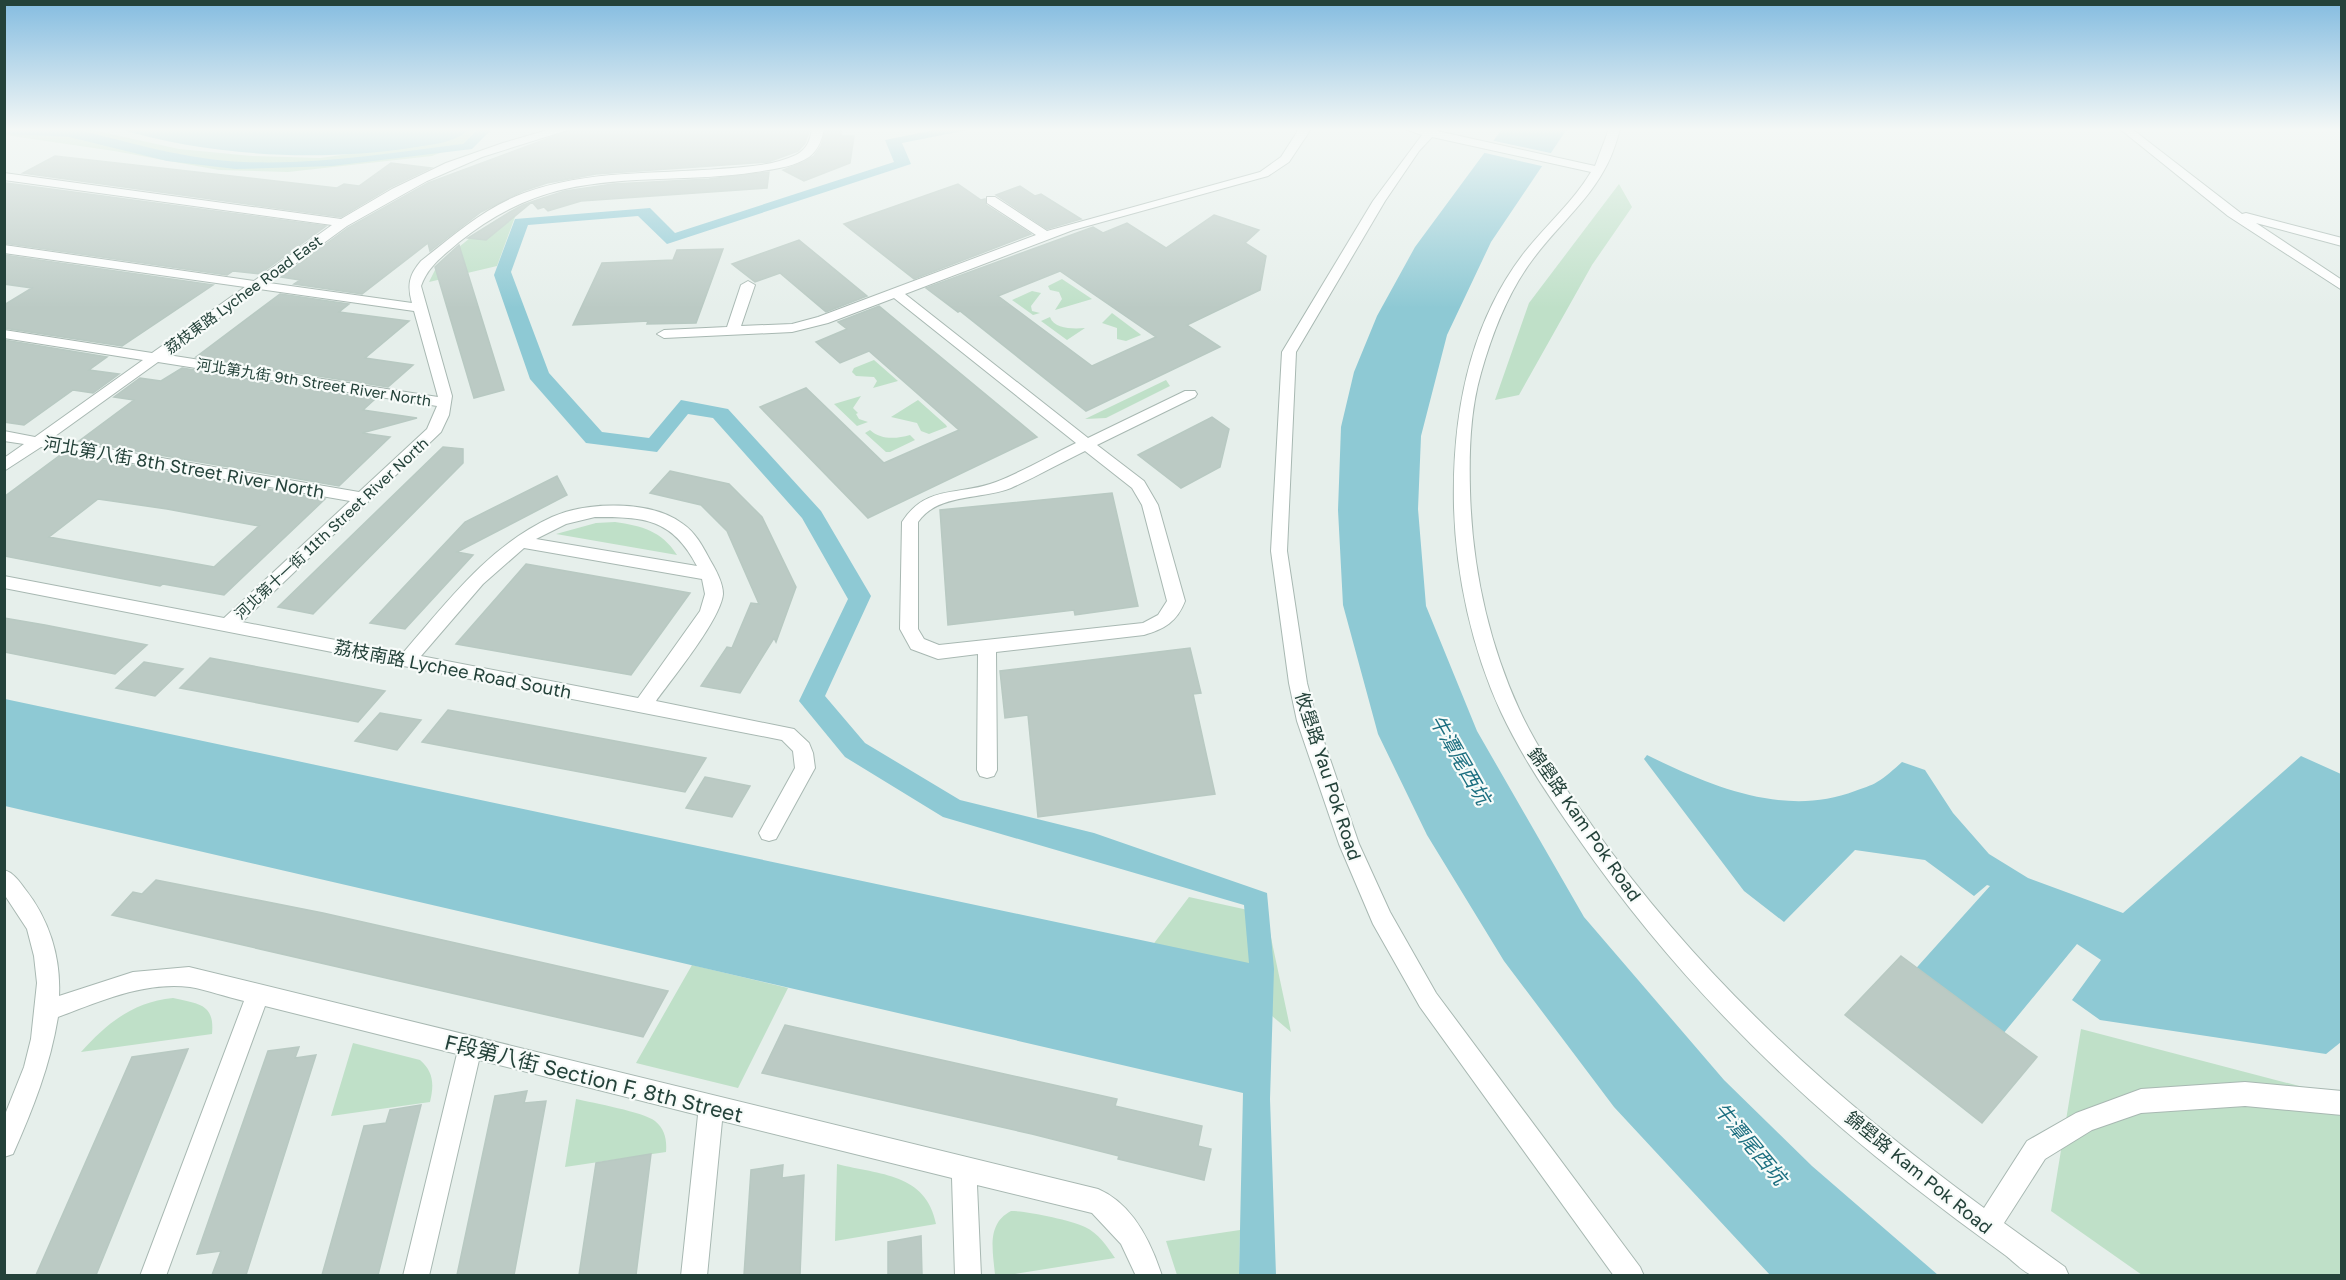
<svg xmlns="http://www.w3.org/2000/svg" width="2346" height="1280" viewBox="0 0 2346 1280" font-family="'Golos Text','Noto Sans TC',sans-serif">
<rect width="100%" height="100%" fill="#e6efeb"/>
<!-- green -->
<path fill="#bfe0c8" d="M5,129H88L179,149L252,156L320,158L414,145L466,129H478L463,144L432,156L288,172L219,170L114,151L5,135Z
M1619,184L1632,207L1592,265L1519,395L1495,400L1529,303Z
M519,206L497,266L429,282L438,264L470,238L496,231L482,229Z
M1062,279L1092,299L1055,310L1062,299L1059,292L1050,290L1048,286Z
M1032,291L1041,293L1031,306L1032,311L1040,313L1033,315L1012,300Z
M1112,313L1140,334L1141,335L1126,341L1117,339V328L1102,323Z
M1050,317C1054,329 1073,329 1085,328L1067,340L1041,321Z
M874,360L898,381L873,388L877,381L874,377L856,376L852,372L854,368Z
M1166,380L1170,386L1106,418L1085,419Z
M861,396L853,408L858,413L856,414L859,419L868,422L857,426L834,404Z
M918,400L946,425L947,427L929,434L921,431L917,423L891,417Z
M870,430C881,440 896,439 910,435L915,440L890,452H886L865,433Z
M615,522C642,526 662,531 677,555L556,534L596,523Z
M1189,897L1266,914L1291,1032L1234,984L1133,971Z
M692,965L788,988L738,1088L636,1063Z
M173,998C198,1004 215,1003 212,1034L81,1052C107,1023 133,1002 173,998Z
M2081,1029L2341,1097V1275H2142L2051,1211Z
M353,1043L420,1060C434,1072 434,1085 430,1102L331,1116Z
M576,1099C593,1103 644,1112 655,1121C665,1129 667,1140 666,1152L565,1167Z
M837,1164C880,1175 926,1173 936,1224L835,1241Z
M1011,1211C1028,1211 1070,1220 1085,1227C1098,1233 1107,1246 1115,1258L1008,1275H995C993,1251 986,1224 1011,1211Z
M1240,1230L1239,1275H1177L1166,1241Z"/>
<!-- water -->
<path fill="#8ec9d4" d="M74,129C130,142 186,160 244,162C317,165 391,153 463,144L478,129H492L472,149L332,166L236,169L167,161L61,135Z
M119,129H470C453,144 432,144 410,148C316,162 211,156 119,129Z
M939,129H973L902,143L911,164L667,244L638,216L528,225L511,272L549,373L602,432L649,438L681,400L728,409L821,511L871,596L825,696L865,743L960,800L1094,833L1267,893L1274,969L1270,1099L1276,1275H1239L1243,1093L5,806V699L1249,963L1244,905L943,817L845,757L799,701L848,599L802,518L713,418L688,414L657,452L586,443L530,379L494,275L515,219L650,208L675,233L894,162L885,140Z
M1502,129H1567L1491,242L1447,335L1421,436L1418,509L1426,606L1477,731L1584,917L1724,1080L1812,1166L1938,1275H1770L1614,1107L1504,961L1427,835L1378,734L1343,605L1338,510L1341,427L1354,372L1377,316L1415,247Z
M1647,755C1710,786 1785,818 1855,791C1862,788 1871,786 1877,782C1886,777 1894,769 1902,762L1925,770L1953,813L1989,854L2028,878L2123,913L2301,756L2341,774V1042L2326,1054L2100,1020L2072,1000L2101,960L2077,944L1998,1040L1910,975L1990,886L1987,885L1974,896L1925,860L1855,850L1784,922L1744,891L1644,759Z"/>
<!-- pier -->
<path fill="#e6efeb" d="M1490,140L1555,154L1546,167L1481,152Z"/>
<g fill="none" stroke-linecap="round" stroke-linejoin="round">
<!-- stream -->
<path stroke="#8ec9d4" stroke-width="6" d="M4,131L77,134"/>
</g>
<!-- building -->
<path fill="#bbcac4" stroke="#b8c9c2" stroke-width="1.5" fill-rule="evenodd" d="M573,129H810L805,143L798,151L768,162L596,174L547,183L523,191L481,212L430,251L428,243L362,294L294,284L300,280L281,277L348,228L428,183Z
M826,129H841V136H854L850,163L804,181L783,170L804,162L814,156L821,146Z
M55,156L337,188L344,184L359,186L391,163L431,168L391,187L341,217L23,173Z
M769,172L767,188L581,201L548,211L544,207L538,209L532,202L486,240L468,238L510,212L523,205L537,200L565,191L613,184L709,179Z
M6,183L326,226L260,274L233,271L227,275L4,243Z
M958,184L981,200L985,199L986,205L1031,234L914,279L844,224Z
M1020,186L1035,196L1041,194L1081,219L1047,229L996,195Z
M1214,215L1259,230L1245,243L1266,256L1260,290L1187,325L1220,347L1086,411L960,311L958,312L926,288L1093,227L1103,233L1127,223L1166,248ZM1060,271L1156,337L1092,366L998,296Z
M799,240L867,296L826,312L780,273L755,282L732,264Z
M459,245L504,390L474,398L435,267Z
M723,249L696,323L647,324L648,321L573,325L602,263L673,260L677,250Z
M4,255L213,285L122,346L4,328V305L32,288L4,284Z
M280,294L349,304L339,312L409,321L365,358L413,365L388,387L196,357Z
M879,306L1037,437L868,518L760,407L806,388L884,463L959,430L869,351L840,363L816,342L847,329L838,322Z
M4,340L107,357L89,370L119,374L93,393L73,390L24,425L4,422Z
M182,368L375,399L363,410L417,418L362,433L390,437L339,486L79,441L134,400L114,397L140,378L161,381Z
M1212,417L1229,429L1220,467L1181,488L1138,455Z
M443,447L463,449V463L313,614L278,607Z
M63,453L325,499L224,595L163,584L160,586L4,556V497ZM98,499L167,509L259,526L214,567L49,537Z
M670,471L729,484L762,517L796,587L776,642L774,638L740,693L701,686L727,647L732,648L751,603L759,604L727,531L701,505L650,493Z
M557,476L567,495L457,552L473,555L405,629L370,623L465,522Z
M1112,493L1138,606L1075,615L1074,610L948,625L940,510Z
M526,564L635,583L690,593L631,675L456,644Z
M4,618L45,625L147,645L115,674L4,652Z
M1190,648L1201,693L1193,694L1215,794L1038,817L1028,715L1005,718L1000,671Z
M210,658L296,674L385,691L358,722L180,688Z
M144,662L183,669L155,696L116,688Z
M448,710L514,722L706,758L685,792L422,742Z
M380,713L421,720L397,750L355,741Z
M705,777L750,786L732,817L686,808Z
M156,880L323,913L668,991L643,1037L112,915L133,892L142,894Z
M1901,956L2037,1057L1982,1123L1845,1015Z
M785,1025L1117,1099L1115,1106L1202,1126L1198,1146L1211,1149L1204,1180L1118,1159L1119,1156L1032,1134L762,1073Z
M299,1047L295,1058L316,1055L246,1275H212L221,1251L197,1254L268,1051Z
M188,1049L96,1275H36L132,1057Z
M527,1091L524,1103L546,1101L514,1275H457L495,1096Z
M421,1105L378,1275H322L364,1126L386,1123L390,1110Z
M651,1154L636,1275H579L596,1163Z
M783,1165L782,1178L804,1175L800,1275H744L751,1170Z
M921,1236L922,1275H888V1242Z"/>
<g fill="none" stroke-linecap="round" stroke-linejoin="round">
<defs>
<path id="minor" d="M551,129H571L482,157L427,181L347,226L269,283L412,303C407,285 409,275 421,261C454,235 484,208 524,193C587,170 654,174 719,169C744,167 773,166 796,155C807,149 810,141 812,129H824C822,140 818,150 809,157C794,167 774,169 756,172C693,182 628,175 565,189C525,198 490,217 459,242C443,256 428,266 421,286L452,396L449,415L441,432L242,622L403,653C448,601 489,546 552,517C587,501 652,500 683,524C696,533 703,547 710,560C716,570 723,583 723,594C721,619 672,679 656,701L794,729L809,743L813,753L815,768L776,839L769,841L762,839L759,833L795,768L793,751L782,740L4,588V576L224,618L350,501L41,447L4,471V458L24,444L4,441V431L35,437L143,360L4,338V330L152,353L245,287L4,253V245L254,281L332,225L4,180V173L341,219L392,189L446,163L503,143ZM259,289L414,311L438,397L168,355ZM158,362L437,406L427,429L359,492L51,439ZM595,517C644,517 672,518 697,566L536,539L566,524ZM524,548L702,579L705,594L700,611L638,698L421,656L483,584Z
M1299,129H1311L1289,162L1268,176L1073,230L905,294L1088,438L1185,391H1195L1197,394L1195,397L1097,445L1144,481L1158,505L1185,601C1177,622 1164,629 1144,635L996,652L997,770L994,776L987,778L980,776L977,770L978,654L938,659L911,649L900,629L902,522C926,484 960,496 996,482C1024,471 1049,456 1076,443L894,298L828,323L792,332L664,338L657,334L664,330L727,327L741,285L748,281L755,285L741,326L792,324L818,317L1036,235L987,203V197H995L1047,231L1260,172L1281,157ZM1085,451L1132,488L1142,505L1167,601L1158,615L1143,623L939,645L924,639L918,629V522C938,493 981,500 1011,488C1036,477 1060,463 1085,451Z
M1405,129H1438L1437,131L1595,166L1609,129H1620C1616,144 1611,159 1603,172C1585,204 1555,229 1533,259C1508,292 1492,334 1481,373C1470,411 1469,452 1470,491C1472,566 1488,641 1519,709C1538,751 1566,789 1593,827C1702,980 1833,1098 1984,1208L2027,1141L2076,1113L2141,1089L2245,1082L2342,1091V1115L2245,1106L2141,1113L2092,1130L2045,1159L2004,1223L2065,1267L2069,1276C2059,1276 2044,1278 2034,1276C2024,1273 2013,1261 2005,1255C1973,1232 1941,1208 1909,1183C1782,1084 1670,971 1578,838C1550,798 1522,757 1501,712C1472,649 1456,576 1454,507C1452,417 1468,326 1524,253C1546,225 1573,202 1591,172L1432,137L1419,151L1385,201L1296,352L1287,551L1307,683L1317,721L1359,844L1390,912L1436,993L1640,1267L1644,1276H1614L1420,1007L1373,924L1339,844L1297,721L1289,683L1271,551L1282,352L1373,201L1422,135Z
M2120,129H2132L2242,214L2246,213L2342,238V246L2256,223L2342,280V290L2228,216Z
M4,870C14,873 19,881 25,889C49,919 61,957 59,996L133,972L189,967L1098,1189C1133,1204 1151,1242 1162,1276H1136L1121,1244L1092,1213L977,1185L981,1276H955L952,1178L722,1121L707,1276H681L698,1115L479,1060L429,1276H403L457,1054L265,1006L166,1276H140L244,1001C226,997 208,990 190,987C145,981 98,1002 58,1017C50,1066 33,1109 13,1154L4,1157V1117L24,1067L31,1039L37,983L34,956L27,929L4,894Z"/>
</defs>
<!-- minor casing -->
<use href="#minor" stroke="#a8b8b2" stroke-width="2"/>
<!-- minor -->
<use href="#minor" fill="#fff" fill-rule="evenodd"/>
</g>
<!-- sky -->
<linearGradient id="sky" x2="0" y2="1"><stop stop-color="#84bce0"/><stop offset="0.42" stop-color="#f4f8f6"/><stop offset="1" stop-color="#f4f8f6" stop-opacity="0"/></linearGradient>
<rect width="2346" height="308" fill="url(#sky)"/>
<g text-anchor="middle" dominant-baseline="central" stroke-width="4.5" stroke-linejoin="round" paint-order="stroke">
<!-- far-street labels -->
<g font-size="15" fill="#24423a" stroke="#f7fbf9">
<text transform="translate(243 294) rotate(-36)">荔枝東路 Lychee Road East</text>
<text transform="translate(314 382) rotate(9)">河北第九街 9th Street River North</text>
<text transform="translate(331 528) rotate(-43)">河北第十一街 11th Street River North</text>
</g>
<!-- street labels -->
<g font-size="18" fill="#24423a" stroke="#f7fbf9">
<text transform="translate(184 467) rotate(10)">河北第八街 8th Street River North</text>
<text transform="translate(453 669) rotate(11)">荔枝南路 Lychee Road South</text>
<text transform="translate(1329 776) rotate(72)">攸壆路 Yau Pok Road</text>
<text transform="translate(1585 824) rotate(55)">錦壆路 Kam Pok Road</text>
<text transform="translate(1919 1172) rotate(39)">錦壆路 Kam Pok Road</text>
</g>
<!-- water labels -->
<g font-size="20" font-style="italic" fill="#1c6f80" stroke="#f7fbf9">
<text transform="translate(1461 759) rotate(60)">牛潭尾西坑</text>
<text transform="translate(1751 1143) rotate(50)">牛潭尾西坑</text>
</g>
<!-- near-street labels -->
<g font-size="21" fill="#24423a" stroke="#f7fbf9">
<text transform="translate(594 1078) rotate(14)">F段第八街 Section F, 8th Street</text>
</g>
</g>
<!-- border -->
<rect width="2346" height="1280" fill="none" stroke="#24423a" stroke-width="12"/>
</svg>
